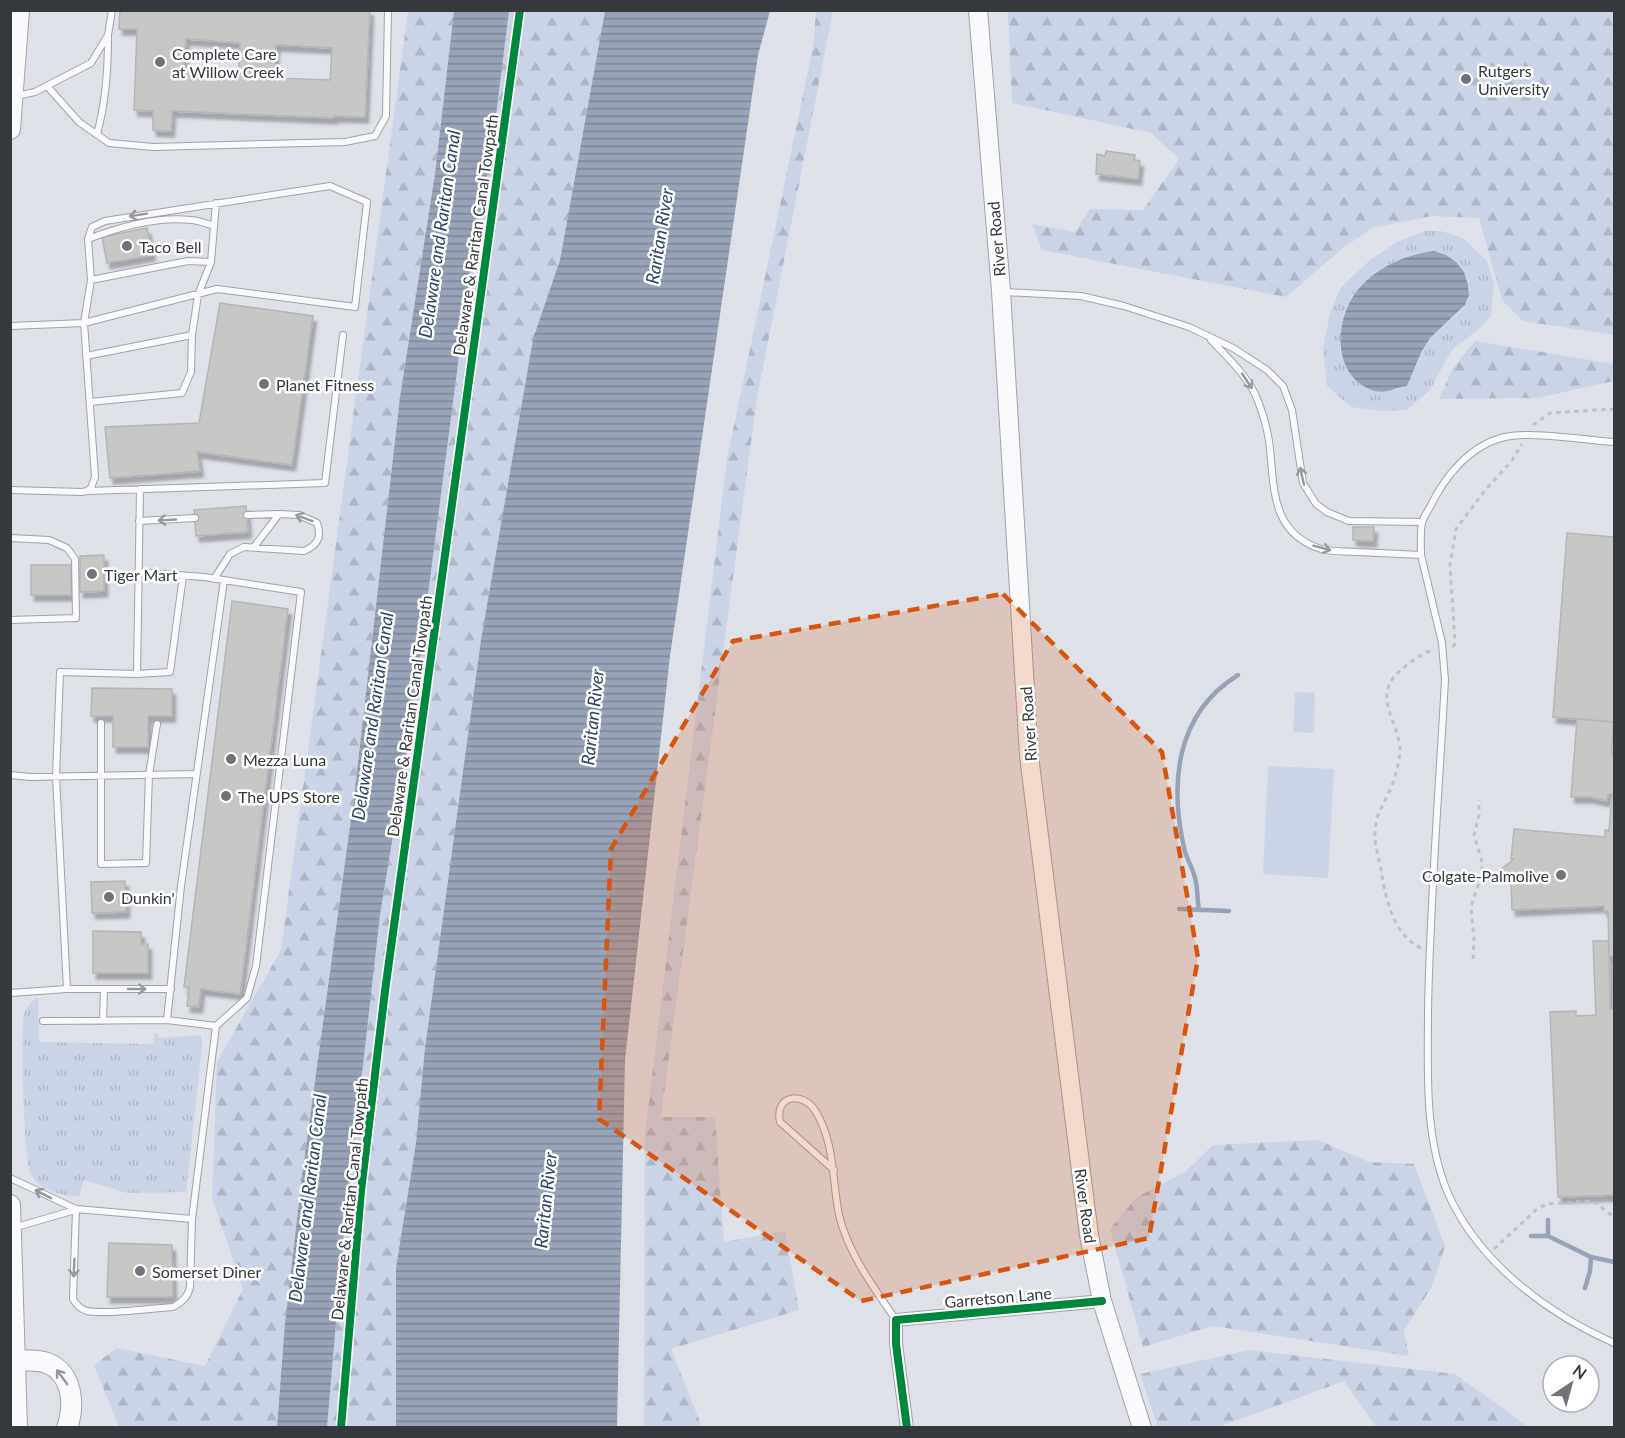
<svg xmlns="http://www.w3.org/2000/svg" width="1625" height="1438" viewBox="0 0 1625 1438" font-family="Lato,sans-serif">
<defs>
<pattern id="grass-tufts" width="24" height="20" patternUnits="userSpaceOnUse" patternTransform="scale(1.5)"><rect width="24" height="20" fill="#cbd4e6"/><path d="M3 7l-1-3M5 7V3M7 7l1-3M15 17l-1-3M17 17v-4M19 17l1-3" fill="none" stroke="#afb7c6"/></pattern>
<pattern id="forest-firs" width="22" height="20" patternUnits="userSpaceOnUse" patternTransform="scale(1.5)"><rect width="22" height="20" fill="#cbd4e6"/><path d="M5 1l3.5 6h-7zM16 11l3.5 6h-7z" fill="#afb7c6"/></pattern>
<pattern id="water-rules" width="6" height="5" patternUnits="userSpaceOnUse" patternTransform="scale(1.5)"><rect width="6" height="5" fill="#99a3b8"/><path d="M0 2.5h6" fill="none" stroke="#7e8697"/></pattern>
<filter id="shadow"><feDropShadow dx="3.5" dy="6" stdDeviation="1.5" flood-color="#0004"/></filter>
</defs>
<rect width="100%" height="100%" fill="#dee1e8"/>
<!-- grass -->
<path fill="url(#grass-tufts)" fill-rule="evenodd" d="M1425,231H1441L1463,238L1487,261L1494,283L1491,316L1479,329L1455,347L1446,360L1430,390L1407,410L1382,411L1351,407L1327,386L1323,348L1330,313L1341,287L1370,260L1397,242ZM1434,251C1455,257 1479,280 1466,304C1458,317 1442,325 1432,336C1423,346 1421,358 1415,370C1412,376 1409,380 1407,386L1395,390L1349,372L1343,361L1340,350L1342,323L1377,272L1394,262L1417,253Z
M38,998L39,1042L153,1044L154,1033H158L159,1038L201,1035L202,1047L186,1192L127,1193L84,1180L79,1197C62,1195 41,1191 31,1175C24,1163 20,1032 24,1015C26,1007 31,1001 38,998Z"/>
<!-- forest -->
<path fill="url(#forest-firs)" d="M408,11H454L435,174L400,397L354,797L302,1176L285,1323L277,1427H118V1424L94,1365L117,1348L205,1366L243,1289L212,1198L217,1062L281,950Z
M509,11H605L560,260L533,340L481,640L425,1048L416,1143L396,1268V1427L327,1428L343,1242L380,915L411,725L468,287L493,140Z
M816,11H833L757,398L661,1117H715L724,1242L785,1231L799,1310L671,1349L702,1427H644L645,1134L727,459L813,47Z
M1008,11H1614V335L1523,321L1502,300L1479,218L1432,216L1372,228L1343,248L1286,297L1042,250L1032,224L1075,232L1090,209L1143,210L1179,159L1151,133L1012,103Z
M1475,341L1614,364V381L1537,398L1439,399L1453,368Z
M1318,1140L1369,1162L1414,1164L1445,1246L1432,1286L1404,1331L1409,1356L1213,1326L1143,1347L1110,1229L1137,1197L1185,1172L1213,1145Z
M1249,1350L1455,1374L1529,1427H1376L1344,1381L1219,1427H1158L1140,1374Z"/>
<!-- pitch -->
<path fill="#cbd4e6" d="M1295,692L1315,693L1314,733L1293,732Z
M1268,766L1334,769L1328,878L1263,874Z"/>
<!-- water -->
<path fill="url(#water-rules)" d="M454,11H509L493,140L468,287L411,725L380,915L343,1242L327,1427H277L285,1323L302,1176L354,797L400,397L435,174Z
M605,11H770L758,55L670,656L625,1060L617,1427H396V1268L416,1143L425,1048L481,640L533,339L560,260Z
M1434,251L1446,255L1456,262L1464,272L1468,284L1469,295L1465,305L1430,338L1422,351L1407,386C1396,387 1387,394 1375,391C1329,377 1334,315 1361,286C1380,266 1407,254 1434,251Z"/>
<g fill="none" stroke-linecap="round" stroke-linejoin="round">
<!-- stream -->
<path stroke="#99a3b8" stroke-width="4.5" d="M1179,909L1229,911
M1199,910C1197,900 1198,888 1195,878C1193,869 1188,861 1185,852C1169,785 1175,714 1238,675
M1548,1220V1236
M1531,1236H1548L1591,1257L1614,1262
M1585,1288L1590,1271L1591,1257"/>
</g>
<!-- building -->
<path fill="#c7c8c5" stroke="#b4b6b6" stroke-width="1.5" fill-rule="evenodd" filter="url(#shadow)" d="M120,10H370L365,117L334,116V118L172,111L171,131L153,130V111L134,110L137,29H119ZM186,39L240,43L238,79L183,75ZM276,45L332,48L330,80L274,78Z
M1106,151L1135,155L1134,160L1140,161L1138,179L1096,174L1097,154L1105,156Z
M147,228L152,255L107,263L102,237Z
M220,303L313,316L292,465L197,452L200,471L110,478L105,427L199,423Z
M246,506L248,532L196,536L194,510Z
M1353,527H1374L1373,541L1353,540Z
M1567,533L1614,537V754H1611L1614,722L1553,717Z
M104,555V591L80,592V556Z
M31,565H71V595H31Z
M232,601L288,609L240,994L201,989L199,1007L187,1006L189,987H184Z
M92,688L172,689V716H148V747H113V716H91Z
M1577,719L1614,722L1611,754H1614V794H1608L1607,801L1590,797H1571Z
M1612,794H1614V956H1609L1608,911H1604V906L1512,910L1511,881H1513L1500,870L1514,859H1511L1514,829L1605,837V830L1609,831Z
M125,881L126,912L92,913L91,882Z
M93,931L141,932V944H148V973H93Z
M1593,941H1609L1610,1009L1614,1008V1195L1558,1197L1550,1012L1576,1011V1016L1596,1015Z
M109,1243L172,1245L173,1297H107Z"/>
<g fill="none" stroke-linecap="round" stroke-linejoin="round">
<defs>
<path id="lane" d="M47,86L79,122L109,143L153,147L345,142L375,136L386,116L388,10
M16,96L35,92L91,63L108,35L112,10
M97,134C106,102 108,70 108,37
M88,239C119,227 156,216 191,220C198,220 207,224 214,226
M91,280L188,261L211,262
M1005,292L1081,296L1124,306L1189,327L1233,348L1267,370L1283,386L1292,410L1303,483L1316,504L1327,512L1349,521L1422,522
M10,326L84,323L217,289L355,307L367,202L330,186L105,221L92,227L88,239L91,280L84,323L95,477L91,488L87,491L82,492L10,490
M1211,340C1228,358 1249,377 1258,401C1263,414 1267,428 1269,441C1275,483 1268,532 1321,549C1332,552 1345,551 1357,552C1378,553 1400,554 1421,555
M86,356L192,335
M90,402L182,393L191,372L192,335L198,295L211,262L216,203
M1614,442C1586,440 1531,431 1505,437C1470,445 1445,476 1430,507C1427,512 1423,518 1422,523C1420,533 1421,545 1421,555L1442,643L1445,680C1439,790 1430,901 1428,1011C1428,1070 1424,1135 1447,1191C1477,1261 1546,1313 1614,1343
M88,491L325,483L343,335
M247,515L279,514
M139,521L195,518
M10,538L49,540L67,548L75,559L76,618L10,620
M214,579L230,554L244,547L304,551C318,545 322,537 317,523L299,515L279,514L254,547
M137,674L140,489
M101,723V864L146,863L149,775L157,724
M10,775L30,777L196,774
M67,989L56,777L60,672L137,674L170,672L183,576
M10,993L67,989H171
M167,1020L181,886L224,580
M43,1021L167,1020L216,1026L247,998L256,966L301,592L204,577L138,572
M103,1021L104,989
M834,1170L780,1122C774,1094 804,1091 816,1112C835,1144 832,1180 839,1215C848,1253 874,1288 896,1320
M10,1178L76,1209L192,1219L216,1026
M76,1209L73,1299C76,1305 81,1309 87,1311C105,1315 153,1308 173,1307C182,1302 188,1297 190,1287L192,1219
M13,1228L75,1210"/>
<path id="street" d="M907,1428L896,1344V1320L1102,1301"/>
<path id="secondary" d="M978,10L1001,291L1029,756L1089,1235L1102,1301L1142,1428"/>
<path id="primary" d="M10,129L19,10
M10,1205L17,1428
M14,1361C24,1361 36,1359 47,1363C73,1373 75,1405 67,1428"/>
</defs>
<!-- lane casing -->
<use href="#lane" stroke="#a0a3a8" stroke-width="8"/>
<!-- street casing -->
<use href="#street" stroke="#a0a3a8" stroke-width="14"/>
<!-- secondary casing -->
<use href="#secondary" stroke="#a0a3a8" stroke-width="20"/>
<!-- primary casing -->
<use href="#primary" stroke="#a0a3a8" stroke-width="22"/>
<!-- path -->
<path stroke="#bfc1c4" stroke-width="3" stroke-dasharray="4.5 4.5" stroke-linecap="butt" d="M1533,425L1550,413L1614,409
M1453,647L1455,643L1450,565L1456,529L1486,489L1511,462L1522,444
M1421,948C1391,934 1385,893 1380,865C1377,851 1373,837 1376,824C1377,814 1382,807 1386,798C1394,784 1399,766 1400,750C1400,728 1379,705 1390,683C1395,672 1421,653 1433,650
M1473,959L1474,939L1471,907L1482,873V862L1474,835L1479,815V800
M1494,1249L1537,1209L1547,1204L1593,1201L1614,1217"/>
<!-- lane -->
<use href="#lane" stroke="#fafafc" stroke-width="6"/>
<!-- street -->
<use href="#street" stroke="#fafafc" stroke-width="12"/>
<!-- secondary -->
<use href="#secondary" stroke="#fafafc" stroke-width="18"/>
<!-- primary -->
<use href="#primary" stroke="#fafafc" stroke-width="20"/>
<defs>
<path id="cycleway" d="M341,1428L361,1191L385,991L520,10
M907,1428L896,1344V1320L1102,1301"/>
</defs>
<!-- cycleway casing -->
<use href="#cycleway" stroke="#fff" stroke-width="11"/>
<!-- cycleway -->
<use href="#cycleway" stroke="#00873e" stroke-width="8"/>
</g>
<!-- one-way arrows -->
<defs><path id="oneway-shaft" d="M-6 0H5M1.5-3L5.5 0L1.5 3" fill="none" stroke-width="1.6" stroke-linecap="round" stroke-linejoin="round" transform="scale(1.5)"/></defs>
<g stroke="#98999c">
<use href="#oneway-shaft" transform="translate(138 215) rotate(171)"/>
<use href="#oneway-shaft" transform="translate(1247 381) rotate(56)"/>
<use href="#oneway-shaft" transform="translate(1302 476) rotate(-103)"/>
<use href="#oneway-shaft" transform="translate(304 518) rotate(-160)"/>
<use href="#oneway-shaft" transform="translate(167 520) rotate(177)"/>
<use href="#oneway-shaft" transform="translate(1322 548) rotate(15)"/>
<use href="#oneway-shaft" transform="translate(137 989)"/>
<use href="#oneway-shaft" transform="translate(43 1194) rotate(-153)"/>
<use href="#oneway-shaft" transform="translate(74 1268) rotate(92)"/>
<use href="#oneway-shaft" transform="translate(62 1377) rotate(-126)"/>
</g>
<!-- marked area -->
<path fill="#d65611" fill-opacity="0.2" stroke="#d65611" stroke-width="4.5" stroke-dasharray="12 8" stroke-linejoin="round" d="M1003,594L1162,752L1198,958L1149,1238L861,1301L599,1119L611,849L733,641Z"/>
<!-- markers -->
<g fill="#707379" stroke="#fff" stroke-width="2">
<circle cx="160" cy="62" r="6"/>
<circle cx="1466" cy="79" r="6"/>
<circle cx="127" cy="246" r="6"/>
<circle cx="264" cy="384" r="6"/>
<circle cx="92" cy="574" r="6"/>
<circle cx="231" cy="759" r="6"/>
<circle cx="226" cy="796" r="6"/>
<circle cx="1561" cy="875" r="6"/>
<circle cx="109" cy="897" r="6"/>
<circle cx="140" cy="1271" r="6"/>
</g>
<g text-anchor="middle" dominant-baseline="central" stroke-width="5" stroke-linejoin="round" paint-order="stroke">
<!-- poi labels -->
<g font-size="16" fill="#35383d" stroke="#fff" text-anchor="start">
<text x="172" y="53">Complete Care<tspan x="172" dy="18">at Willow Creek</tspan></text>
<text x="1478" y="70">Rutgers<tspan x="1478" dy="18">University</tspan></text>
<text x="139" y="246">Taco Bell</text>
<text x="276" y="384">Planet Fitness</text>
<text x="104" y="574">Tiger Mart</text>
<text x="243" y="759">Mezza Luna</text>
<text x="238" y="796">The UPS Store</text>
<text x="1549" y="875" text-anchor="end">Colgate-Palmolive</text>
<text x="121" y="897">Dunkin'</text>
<text x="152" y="1271">Somerset Diner</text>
</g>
<!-- street labels -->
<g font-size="16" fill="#35383d" stroke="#fff">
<text transform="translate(475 235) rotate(-82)">Delaware &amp; Raritan Canal Towpath</text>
<text transform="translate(996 239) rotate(-95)">River Road</text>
<text transform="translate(409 716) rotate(-82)">Delaware &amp; Raritan Canal Towpath</text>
<text transform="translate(1028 724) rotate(-94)">River Road</text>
<text transform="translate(349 1199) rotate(-84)">Delaware &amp; Raritan Canal Towpath</text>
<text transform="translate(1086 1206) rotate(82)">River Road</text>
<text transform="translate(998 1297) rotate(-5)">Garretson Lane</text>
</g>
<!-- water labels -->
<g font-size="18" font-style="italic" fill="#2f426a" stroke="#fff">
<text transform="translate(439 234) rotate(-82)">Delaware and Raritan Canal</text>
<text transform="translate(659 236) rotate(-81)">Raritan River</text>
<text transform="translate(372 716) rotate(-82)">Delaware and Raritan Canal</text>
<text transform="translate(592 717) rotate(-84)">Raritan River</text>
<text transform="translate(307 1198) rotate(-83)">Delaware and Raritan Canal</text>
<text transform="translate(545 1200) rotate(-84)">Raritan River</text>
</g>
</g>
<!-- border -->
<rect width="1625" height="1438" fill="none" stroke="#35383d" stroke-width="24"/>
<!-- north arrow -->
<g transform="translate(1571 1384) rotate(36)"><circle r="28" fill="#ffffff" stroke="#aeafb1" stroke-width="1.5"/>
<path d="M0-4.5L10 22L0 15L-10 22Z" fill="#707379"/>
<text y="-9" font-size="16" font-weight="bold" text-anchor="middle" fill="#35383d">N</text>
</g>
</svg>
